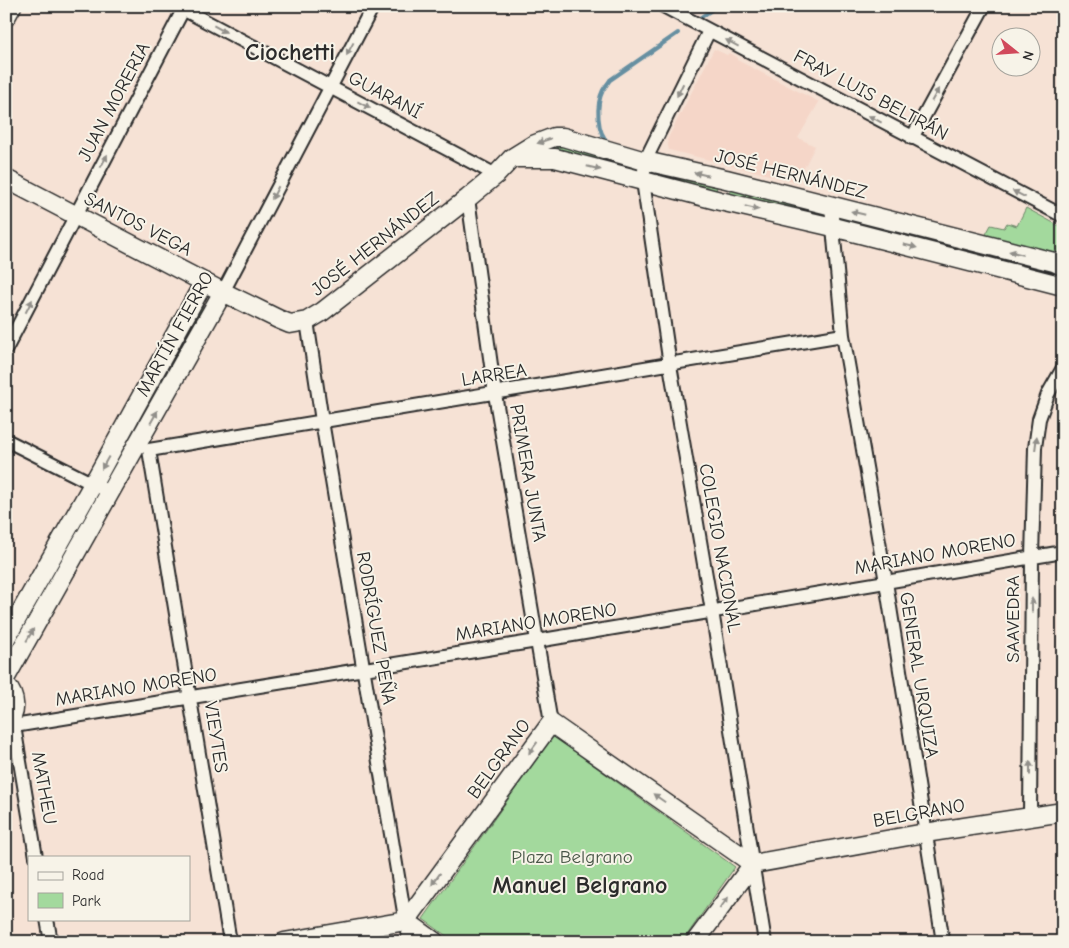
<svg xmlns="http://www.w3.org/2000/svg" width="1069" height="948" viewBox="0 0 1069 948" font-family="'Comic Neue',sans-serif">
<rect width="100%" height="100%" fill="#f6e2d5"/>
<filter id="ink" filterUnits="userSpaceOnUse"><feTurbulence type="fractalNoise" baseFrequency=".02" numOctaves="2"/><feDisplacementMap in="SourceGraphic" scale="10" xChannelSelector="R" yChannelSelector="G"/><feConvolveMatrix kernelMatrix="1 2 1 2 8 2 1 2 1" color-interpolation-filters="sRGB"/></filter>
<g filter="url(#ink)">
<!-- built -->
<path fill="#f5d6c8" d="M714,49L727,55L729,53L737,57V60L819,102L798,138L815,146L797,182L669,150L667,140Z"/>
<!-- green -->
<path fill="#a3d99d" stroke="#678264" d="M555,143L638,164L636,171L553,150Z
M655,170L717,187L715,194L653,177Z
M732,187L819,209L817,217L730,195Z
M1026,208L1063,228V256L985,236L991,225L1004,228L1007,223L1017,226Z
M841,216L1063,271V280L840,224Z
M199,305L206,309L138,433L130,430Z
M93,496L100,500L6,661V651Z
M553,736L735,867L682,942H455L423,919Z"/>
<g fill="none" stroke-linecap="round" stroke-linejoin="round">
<!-- stream -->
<path stroke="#668fa1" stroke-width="4" d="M697,20L717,6
M609,143C596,133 596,104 603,90C605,87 608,83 610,80L678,33"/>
<defs>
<path id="street" d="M177,6L496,175
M663,6L1063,216
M709,31L645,161L643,181L670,365L712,611L765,942
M912,138L984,6
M468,198L495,394L551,723
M831,206L843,335L886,582L943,942
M223,292L373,6
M307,321L322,421L409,942
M6,349L185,6
M6,440L111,493
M149,450L843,335
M149,450L230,942
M14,726L537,641L1063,552
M14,726L36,857
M1030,817L1032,557L1035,448L1039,419L1048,394L1063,368
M47,919L51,942"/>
<path id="secondary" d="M6,17L12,6
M512,158H555L720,201L833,227L1063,286
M6,179L223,292L278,319L290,324L307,321L322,312L468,198L496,175L512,158L533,145L554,137H563L645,161L726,179L1054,262L1063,266
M6,638L93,484L204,282
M6,677L223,292
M6,685C16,696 18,714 6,724
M753,864L925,833L1063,812
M406,921L435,942
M284,942L406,921L551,723L753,864L695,942"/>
</defs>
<!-- street casing -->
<use href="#street" stroke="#2b2b2b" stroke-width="16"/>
<!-- secondary casing -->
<use href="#secondary" stroke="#2b2b2b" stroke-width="21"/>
<!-- street -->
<use href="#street" stroke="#f7f3e8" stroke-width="12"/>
<!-- secondary -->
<use href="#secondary" stroke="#f7f3e8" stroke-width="18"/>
</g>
<!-- one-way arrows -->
<defs><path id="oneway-solid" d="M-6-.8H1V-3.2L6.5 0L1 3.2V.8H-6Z" transform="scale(1.25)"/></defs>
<g fill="#918f8a">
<use href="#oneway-solid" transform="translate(220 29) rotate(28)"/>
<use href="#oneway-solid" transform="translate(732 43) rotate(-152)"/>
<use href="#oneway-solid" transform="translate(350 49) rotate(118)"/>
<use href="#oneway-solid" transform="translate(680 90) rotate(116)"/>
<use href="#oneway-solid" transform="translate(935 95) rotate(-61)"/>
<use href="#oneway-solid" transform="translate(364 105) rotate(28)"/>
<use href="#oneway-solid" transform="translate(875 119) rotate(-152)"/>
<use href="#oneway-solid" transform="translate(544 141) rotate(161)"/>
<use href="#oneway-solid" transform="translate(104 161) rotate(-62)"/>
<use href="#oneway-solid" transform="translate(594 168) rotate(14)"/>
<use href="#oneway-solid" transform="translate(701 174) rotate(-167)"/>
<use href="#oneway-solid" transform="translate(275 193) rotate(117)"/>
<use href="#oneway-solid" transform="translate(1019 194) rotate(-153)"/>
<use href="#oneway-solid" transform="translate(752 208) rotate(13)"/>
<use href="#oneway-solid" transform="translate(858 213) rotate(-166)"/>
<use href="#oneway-solid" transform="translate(910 246) rotate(14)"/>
<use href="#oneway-solid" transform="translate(1016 253) rotate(-166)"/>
<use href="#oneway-solid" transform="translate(29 306) rotate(-63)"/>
<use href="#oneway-solid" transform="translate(154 417) rotate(-61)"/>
<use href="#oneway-solid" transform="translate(1036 443) rotate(-83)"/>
<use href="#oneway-solid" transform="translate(105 463) rotate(119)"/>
<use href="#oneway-solid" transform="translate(1032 605) rotate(-90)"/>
<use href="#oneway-solid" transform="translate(30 635) rotate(-60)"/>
<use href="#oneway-solid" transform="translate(533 748) rotate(126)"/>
<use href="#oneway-solid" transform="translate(1030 768) rotate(-90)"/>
<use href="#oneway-solid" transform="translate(659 798) rotate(-145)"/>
<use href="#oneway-solid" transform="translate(436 879) rotate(126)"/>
<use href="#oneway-solid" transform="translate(724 903) rotate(-53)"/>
</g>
</g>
<g text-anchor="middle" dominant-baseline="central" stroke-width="4" stroke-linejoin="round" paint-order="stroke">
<!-- street labels -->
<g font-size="19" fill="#2b2b2b" stroke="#f7f3e8">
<text transform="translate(385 95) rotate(28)">GUARANÍ</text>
<text transform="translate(871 95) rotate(28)">FRAY LUIS BELTRÁN</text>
<text transform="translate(114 102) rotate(-62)">JUAN MORERIA</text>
<text transform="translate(791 174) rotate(14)">JOSÉ HERNÁNDEZ</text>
<text transform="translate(138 224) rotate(27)">SANTOS VEGA</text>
<text transform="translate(375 244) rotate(-38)">JOSÉ HERNÁNDEZ</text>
<text transform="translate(175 334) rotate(-61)">MARTÍN FIERRO</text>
<text transform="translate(494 375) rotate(-9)">LARREA</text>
<text transform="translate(528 473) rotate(80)">PRIMERA JUNTA</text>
<text transform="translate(720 548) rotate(80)">COLEGIO NACIONAL</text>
<text transform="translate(935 554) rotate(-10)">MARIANO MORENO</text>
<text transform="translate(1013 619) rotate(-90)">SAAVEDRA</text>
<text transform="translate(536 622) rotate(-9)">MARIANO MORENO</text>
<text transform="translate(376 628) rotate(80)">RODRÍGUEZ PEÑA</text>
<text transform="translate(919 675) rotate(81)">GENERAL URQUIZA</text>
<text transform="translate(136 687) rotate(-9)">MARIANO MORENO</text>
<text transform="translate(216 737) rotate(81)">VIEYTES</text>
<text transform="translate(499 759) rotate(-54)">BELGRANO</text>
<text transform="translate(44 788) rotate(80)">MATHEU</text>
<text transform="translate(919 813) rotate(-10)">BELGRANO</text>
</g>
<!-- park labels -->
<g font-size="19" fill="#495648" stroke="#f7f3e8">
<text x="572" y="857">Plaza Belgrano</text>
</g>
<!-- district labels -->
<g font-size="24" font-weight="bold" fill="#2b2b2b" stroke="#f7f3e8">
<text x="290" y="52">Ciochetti</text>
<text x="580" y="885">Manuel Belgrano</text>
</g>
</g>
<!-- margin -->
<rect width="1069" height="948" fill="none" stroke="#f7f3e8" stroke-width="25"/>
<rect x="12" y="12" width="1044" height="923" fill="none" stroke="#2b2b2b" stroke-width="2" filter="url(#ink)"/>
<!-- legend -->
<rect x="28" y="856" width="162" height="65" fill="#f7f3e8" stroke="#a5a39c"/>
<rect x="38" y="872" width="25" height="8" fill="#f7f3e8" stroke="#a5a39c"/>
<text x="72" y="880" font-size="15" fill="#2b2b2b">Road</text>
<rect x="38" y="893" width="25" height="15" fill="#a3d99d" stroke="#a5a39c"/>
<text x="72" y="906" font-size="15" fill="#2b2b2b">Park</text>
<!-- north arrow -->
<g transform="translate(1016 52) rotate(107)"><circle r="24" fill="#f7f3e8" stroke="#a5a39c"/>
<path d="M0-4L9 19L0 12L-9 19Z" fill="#d1495b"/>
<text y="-8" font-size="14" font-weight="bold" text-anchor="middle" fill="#2b2b2b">N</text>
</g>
</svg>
